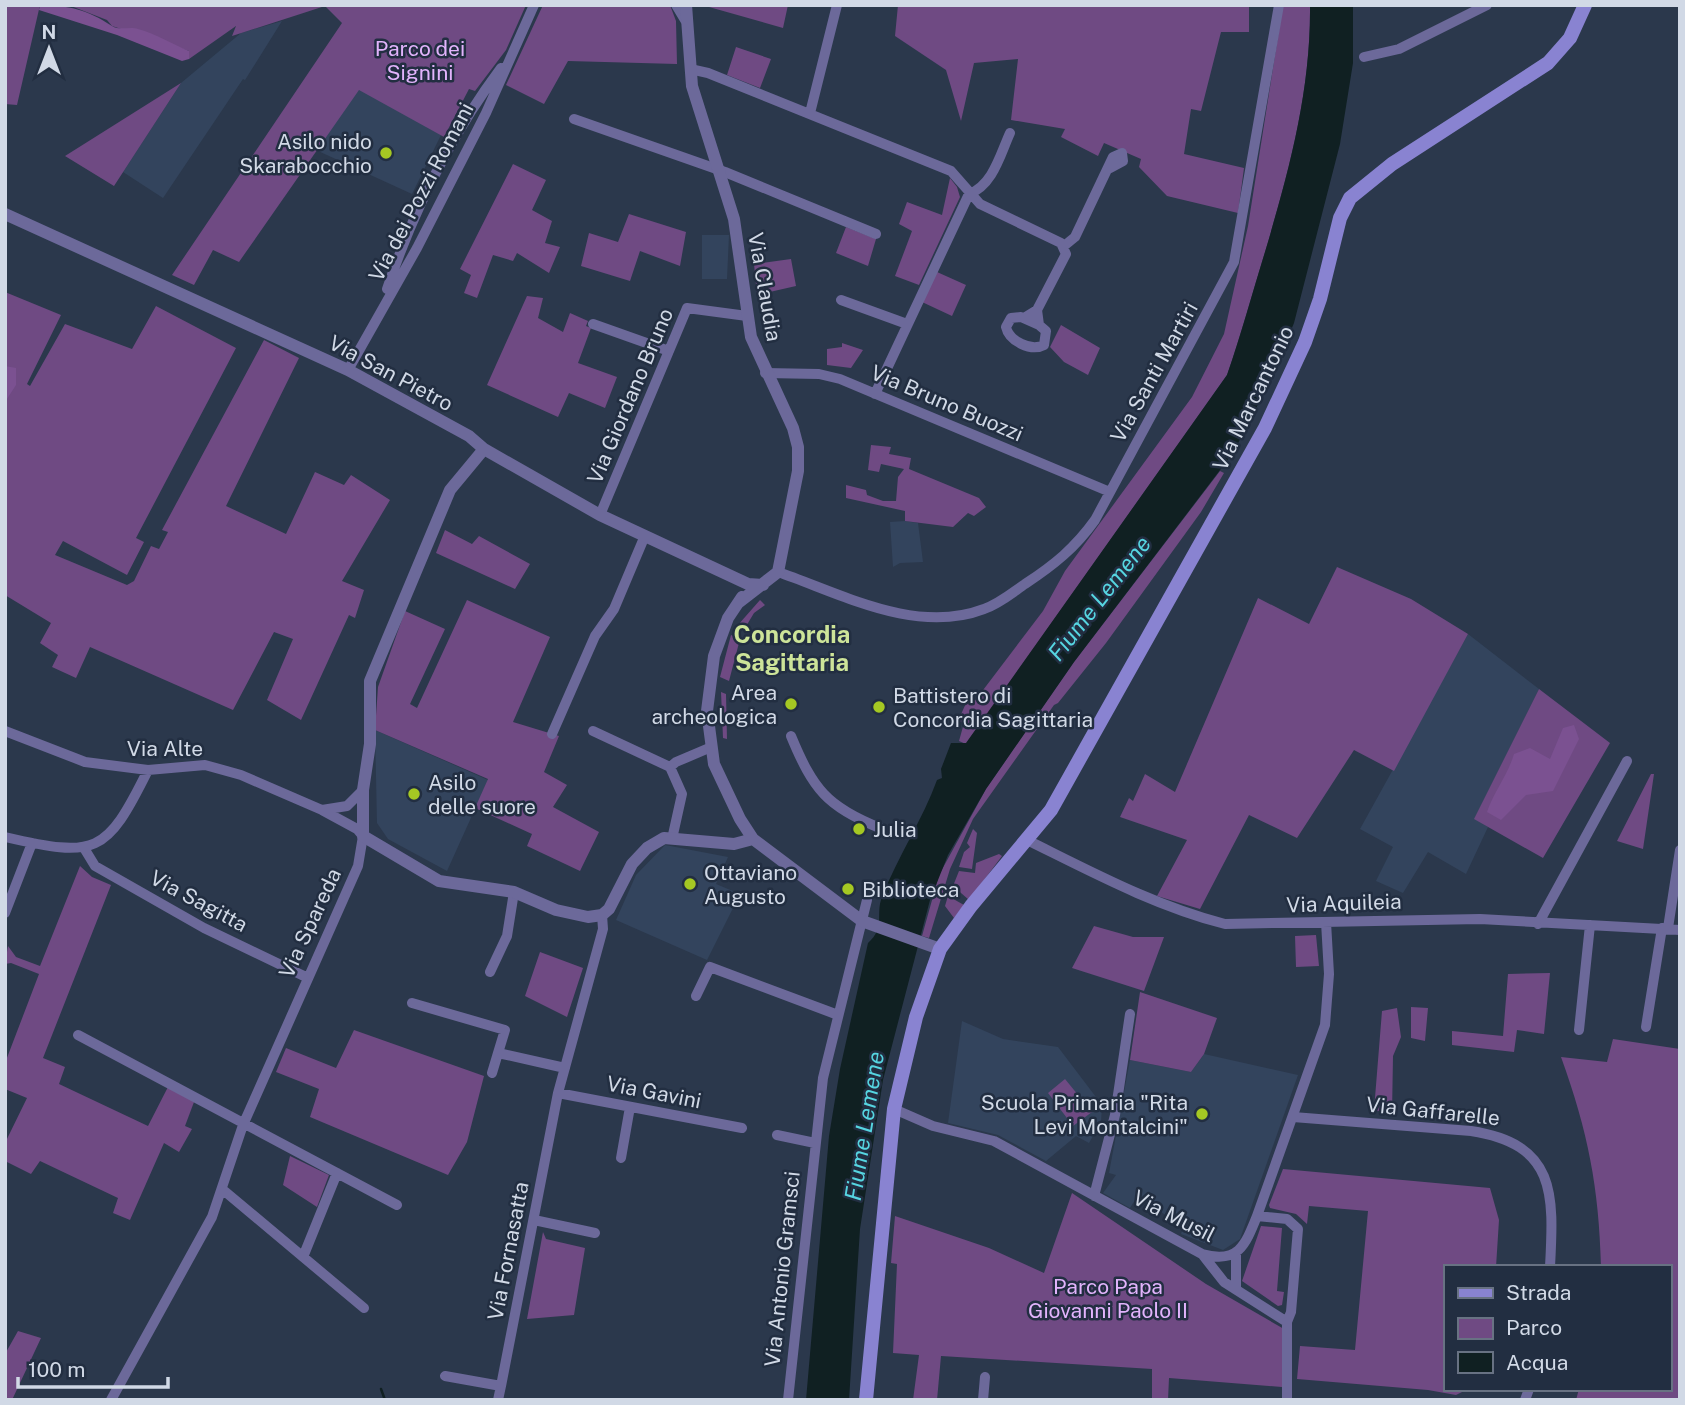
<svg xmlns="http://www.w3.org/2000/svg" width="1685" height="1405" viewBox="0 0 1685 1405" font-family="'Public Sans',sans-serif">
<rect width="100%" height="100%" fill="#2b384c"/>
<!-- built -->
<path fill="#33445d" d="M282,21L245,80L243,79L163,198L123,172L181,83L241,33Z
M359,89L441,135L412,194L316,150Z
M702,235H729L727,279H702Z
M905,521L918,523L923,562L900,563L893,567L890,522Z
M1468,634L1539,689L1475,818L1488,827L1466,874L1428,852L1403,893L1376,881L1393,847L1360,829Z
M375,730L488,780L447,871L388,839L377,823Z
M665,845L728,857L716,884L740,894L707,960L616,920L636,875Z
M962,1021L1003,1039L1058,1047L1102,1105L1101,1122L1089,1143L1076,1136L1046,1161L998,1135L948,1123Z
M1204,1054L1298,1075L1240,1239L1223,1250L1181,1234L1183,1228L1138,1195L1130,1208L1103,1193L1116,1175L1109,1173L1130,1060L1191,1072Z"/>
<!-- green -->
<path fill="#6f4a83" d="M5,5H40L17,105L5,104Z
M526,5L506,50L475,91L469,89L444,137L359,90L239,262L213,250L194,285L172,275L342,23L325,6L232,36L236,26L189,59V51L112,26L107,20L71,6Z
M543,5H670L676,21L677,64L568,61L544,104L506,85Z
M702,5H788L783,28Z
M898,5H1249V32H1221L1201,111L1191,109L1184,154L1244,168L1238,213L1167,196L1139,167L1141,159L1104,143L1098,156L1061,137L1065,129L1011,120L1018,59L974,63L961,121L946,70L895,36Z
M1283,5H1310C1311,91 1289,171 1265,252C1252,294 1241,335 1227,375L966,744L959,741L964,723L958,721L967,701L974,702L1043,611L1065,571L1192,397L1224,334L1248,226Z
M736,47L771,59L760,88L727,75Z
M181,83L114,186L65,156Z
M513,164L546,180L532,210L552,221L545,243L560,247L549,273L517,253L513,261L493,255L477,298L464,293L471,275L460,269Z
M950,178L957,187L960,197L919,285L895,276L912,231L899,224L907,202L942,215Z
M629,214L686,232L680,266L640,251L630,281L581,266L589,233L618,242Z
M846,227L876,239L868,266L836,253Z
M791,259L796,286L757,295L754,264Z
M937,272L966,285L952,316L922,302Z
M5,292L61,315L27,384L30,386L65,324L132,349L156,306L236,348L136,538L144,542L127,575L63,541L55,555L127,585L134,581L151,546L159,549L168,532L162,530L264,340L299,358L226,506L286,534L315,472L344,485L351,475L390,500L342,581L364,590L355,618L349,615L301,720L267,700L293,639L274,632L233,710L90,647L76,678L52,667L58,655L40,643L51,623L5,595Z
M527,296L543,298L538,318L563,332L570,313L588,321L586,326L591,328L578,363L617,377L605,408L569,393L558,417L487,385Z
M1061,325L1100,348L1088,375L1064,362L1050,347Z
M842,343L863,350L851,368L827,365V349L842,347Z
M871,445L891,447L889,454L911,458L909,469L979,498L986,507L974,516L968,513L953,527L905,521V511L846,498V485L866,490L867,495L883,501H896L898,477L904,469L881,464L879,472L868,470Z
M1220,471L1224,473L1201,512L1106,643L1058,703L1054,705L973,819L950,869L929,938L922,936L939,875L986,789L1074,662Z
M445,530L472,544L479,536L530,564L515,589L436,553Z
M1337,567L1411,599L1468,634L1394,771L1354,750L1297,838L1249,815L1200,909L1157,896L1187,840L1120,817L1129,798L1133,801L1145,774L1175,792L1258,598L1309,624Z
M467,600L550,637L513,722L559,736L544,772L567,785L553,807L599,832L580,871L527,846L532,834L475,808L488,779L375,730L378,687L405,611L445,629L410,704L417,708Z
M760,600L765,605L754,613L745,628L738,625Z
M731,635L740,639L729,681L720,677Z
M1539,689L1610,743L1543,858L1474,819Z
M721,692L726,694L727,739L723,738Z
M1651,774H1654L1643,849L1617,841Z
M973,829L977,833L972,869L959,867L964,852L970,847L967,843Z
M999,854L1002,856L969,900L953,886L959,871L975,873L976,863Z
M80,866L92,877L111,885L43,1058L65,1067L59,1084L148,1126L169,1085L194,1102L185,1126L192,1129L179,1152L164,1143L130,1220L113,1213L118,1198L40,1161L31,1174L5,1161V1143L27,1098L5,1089V1063L39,974L11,963L5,964L8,946L16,957L40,966Z
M948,896L964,905L954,918L945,906Z
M1094,926L1133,937H1164L1144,991L1072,968Z
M1316,935L1319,966L1296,967L1295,936Z
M540,952L583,968L567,1017L525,996Z
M1550,973L1544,1034L1517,1030L1514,1052L1452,1045V1031L1503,1036L1508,974Z
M1140,992L1217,1018L1204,1054L1191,1072L1130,1060Z
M1411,1007L1428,1008L1425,1041L1411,1038Z
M1397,1008L1401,1037L1393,1056L1392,1114L1374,1110L1382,1011Z
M354,1030L484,1076L467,1142L448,1175L310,1117L319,1089L276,1072L286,1048L336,1068Z
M1613,1039L1680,1049V1400H1576L1579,1389H1669V1267H1601C1599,1187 1588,1132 1561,1057L1607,1062Z
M1065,1079L1092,1112L1073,1126L1048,1093Z
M290,1156L329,1175L317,1207L283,1185Z
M1283,1169L1490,1188L1499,1220L1496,1267H1445V1389H1468L1456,1395L1428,1390L1297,1379L1300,1346L1355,1350L1368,1211L1309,1206L1307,1224L1296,1214L1270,1208L1269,1205Z
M1072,1193L1206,1284L1284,1329L1282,1387L1169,1378L1168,1400H1152V1369L941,1356L937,1400H913L919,1355L893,1353L897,1264L891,1263L895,1216L989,1248L1044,1273Z
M1261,1226L1282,1228L1277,1291L1284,1292L1282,1305L1278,1306L1242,1281Z
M543,1232L546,1239L585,1248L574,1315L527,1319Z
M18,1331L41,1338L12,1400H5V1354Z"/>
<!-- forest -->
<path fill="#7b5191" d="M40,5C68,5 88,10 112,26C120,31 130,26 138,29C156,34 172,44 189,51V59L182,61L117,35L39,10Z
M5,366L16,368V385L5,402Z
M1574,725L1579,739L1553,791L1526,795L1501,820L1487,812C1494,791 1508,775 1514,754L1530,748L1550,759L1563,728Z"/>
<!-- water -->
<path fill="#102022" d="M1310,5H1353V63L1340,144L1294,323L1267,387L1233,453L1074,662L986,789L948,855L930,900L883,1080L860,1229L849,1400H806L829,1136L840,1069L868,943C886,927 875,914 882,897C898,856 923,819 937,780L942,778L941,769L951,743H966L1227,375C1241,335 1252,294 1265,252C1289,171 1311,91 1310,5Z"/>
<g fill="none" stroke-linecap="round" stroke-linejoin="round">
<!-- stream -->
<path stroke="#102022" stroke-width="2.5" d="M381,1389L385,1400"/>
<!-- minor -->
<path stroke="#6c699a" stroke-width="10" d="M676,5L685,20
M1364,57L1399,49L1487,5
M690,69L708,73L951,171L980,204L1061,243L1066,254L1037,310
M810,113L837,5
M574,119L725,172L876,234
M969,194C993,185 1000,155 1010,133
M1064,246L1075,237L1113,157L1122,153L1123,161L1110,168
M387,289C414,209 451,135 501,68
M841,300L907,324
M1024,318L1037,310L1039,325L1046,331L1044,345C1031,352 1009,341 1006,327L1011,318L1021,317L1039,325
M593,324L669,351
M348,370L417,248L486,113L534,5
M765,373L819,374L840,379L1110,492
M875,394L969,194
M600,515L687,308L747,316
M778,572C842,594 916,635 984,609C999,604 1012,593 1025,584C1054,565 1075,548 1095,520L1234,262L1279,5
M5,731L85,762L148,770L205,765L241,775L322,810L357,829L363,836L358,866L243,1125L212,1217L111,1400
M593,731L670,767
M552,734L595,636L614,609L644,538
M791,736C813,789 827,807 880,828
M322,810L347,806L363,790
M5,837C96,858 106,855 148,770
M672,839L682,794L670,767L676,762L709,748
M1027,840C1092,872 1155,906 1225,924L1480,919L1680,930
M84,848L95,866L204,928L306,977
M5,913L32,843
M1538,924L1627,761
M1668,928L1680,850
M490,972L507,936L514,892
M696,996L710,967L838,1015
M412,1003L505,1030L498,1053L565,1068
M1646,1027L1662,928
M1579,1030L1590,925
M78,1035L397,1205
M492,1073L498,1053
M558,1093L742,1128
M894,1109L933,1126L994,1141L1202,1254C1238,1264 1245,1246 1257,1216L1325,1025L1329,974L1326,922
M1293,1117L1471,1131C1556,1144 1554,1193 1550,1267
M777,1135L815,1143
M621,1158L630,1107
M222,1189L364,1308
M1094,1196L1115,1115L1130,1014
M1257,1216L1287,1219L1298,1229L1291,1312L1287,1322
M534,1220L595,1233
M1236,1253V1289
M1202,1254L1224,1282L1287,1322V1400
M303,1257L337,1173
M445,1376L501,1386L558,1093L603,929L602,915
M498,1400L501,1386
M788,1400L823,1078L867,900
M983,1400L985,1377
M1525,1400L1529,1389"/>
<!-- tertiary -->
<path stroke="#6c699a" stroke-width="12" d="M686,5L692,86L734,219L751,337L793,428L798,447V471L778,572L738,603
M5,214L348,370L469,436L484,449L600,515L748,584L763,585
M484,449L450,490L370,681V744L363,790V836L439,881L514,892L556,910L588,917L602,915L609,909L632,864L647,848L664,838L734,844L753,839
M742,597L728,618L714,656L707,711L714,764L740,819L753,839L862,921L940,949"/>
<!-- secondary -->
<path stroke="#8983d1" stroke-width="14" d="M866,1400L894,1109L916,1017L940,949L971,906L1051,810L1265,428L1305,342L1320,299L1340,218L1350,198L1392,164L1548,63L1570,38L1585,5"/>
</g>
<!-- markers -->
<g fill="#a5c823" stroke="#222e41" stroke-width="2.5">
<circle cx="386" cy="153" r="7"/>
<circle cx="791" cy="704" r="7"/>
<circle cx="879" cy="707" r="7"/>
<circle cx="414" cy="794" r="7"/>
<circle cx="859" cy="829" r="7"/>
<circle cx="690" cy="884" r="7"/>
<circle cx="848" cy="889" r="7"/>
<circle cx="1202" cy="1114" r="7"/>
</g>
<g text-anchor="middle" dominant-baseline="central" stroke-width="5" stroke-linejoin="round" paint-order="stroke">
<!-- park labels -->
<g font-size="21" fill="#e2b3fc" stroke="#222e41">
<text x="420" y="48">Parco dei<tspan x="420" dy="24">Signini</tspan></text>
<text x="1108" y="1286">Parco Papa<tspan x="1108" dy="24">Giovanni Paolo II</tspan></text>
</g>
<!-- poi labels -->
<g font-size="21" fill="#d1d9e6" stroke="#222e41" text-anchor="start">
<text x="372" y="141" text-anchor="end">Asilo nido<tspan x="372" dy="24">Skarabocchio</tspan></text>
<text x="777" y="692" text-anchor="end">Area<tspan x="777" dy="24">archeologica</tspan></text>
<text x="893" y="695">Battistero di<tspan x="893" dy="24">Concordia Sagittaria</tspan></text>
<text x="428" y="782">Asilo<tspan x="428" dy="24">delle suore</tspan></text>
<text x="873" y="829">Julia</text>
<text x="704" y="872">Ottaviano<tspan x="704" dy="24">Augusto</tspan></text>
<text x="862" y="889">Biblioteca</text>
<text x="1188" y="1102" text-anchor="end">Scuola Primaria "Rita<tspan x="1188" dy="24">Levi Montalcini"</tspan></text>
</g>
<!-- street labels -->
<g font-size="21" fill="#d1d9e6" stroke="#222e41">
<text transform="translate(421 192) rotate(-62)">Via dei Pozzi Romani</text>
<text transform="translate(765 287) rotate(80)">Via Claudia</text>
<text transform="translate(1154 372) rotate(-61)">Via Santi Martiri</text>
<text transform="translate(391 373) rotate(28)">Via San Pietro</text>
<text transform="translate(630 396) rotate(-67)">Via Giordano Bruno</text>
<text transform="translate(1253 398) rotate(-64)">Via Marcantonio</text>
<text transform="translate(947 403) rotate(23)">Via Bruno Buozzi</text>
<text x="165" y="748">Via Alte</text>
<text transform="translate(199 901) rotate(28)">Via Sagitta</text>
<text transform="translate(1344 903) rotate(-2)">Via Aquileia</text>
<text transform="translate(310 923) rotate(-65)">Via Spareda</text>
<text transform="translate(654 1092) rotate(11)">Via Gavini</text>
<text transform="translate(1433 1111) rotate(6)">Via Gaffarelle</text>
<text transform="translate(1174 1216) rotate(27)">Via Musil</text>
<text transform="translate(508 1251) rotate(-79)">Via Fornasatta</text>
<text transform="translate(782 1269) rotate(-84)">Via Antonio Gramsci</text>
</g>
<!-- water labels -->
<g font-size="23" font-style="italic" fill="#56d5e1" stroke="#222e41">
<text transform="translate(1099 598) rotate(-52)">Fiume Lemene</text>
<text transform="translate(864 1126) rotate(-81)">Fiume Lemene</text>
</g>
<!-- quarter labels -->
<g font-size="24" font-weight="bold" fill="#cde499" stroke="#222e41">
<text x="792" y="634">Concordia<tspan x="792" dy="28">Sagittaria</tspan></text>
</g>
</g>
<!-- border -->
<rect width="1685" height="1405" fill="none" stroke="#d1d9e6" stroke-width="14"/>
<!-- legend -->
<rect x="1444" y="1265" width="228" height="126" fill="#222e41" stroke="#687283" stroke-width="2"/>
<rect x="1458" y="1288" width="35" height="10" fill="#8983d1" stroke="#687283" stroke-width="2"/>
<text x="1506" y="1300" font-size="21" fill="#d1d9e6">Strada</text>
<rect x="1458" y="1318" width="35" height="21" fill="#6f4a83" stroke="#687283" stroke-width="2"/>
<text x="1506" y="1335" font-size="21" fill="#d1d9e6">Parco</text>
<rect x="1458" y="1352" width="35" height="21" fill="#102022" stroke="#687283" stroke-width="2"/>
<text x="1506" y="1370" font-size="21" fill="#d1d9e6">Acqua</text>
<!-- north arrow -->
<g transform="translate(49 49)" stroke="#222e41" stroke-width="5" paint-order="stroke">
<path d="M0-5L12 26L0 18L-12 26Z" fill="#d1d9e6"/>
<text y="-10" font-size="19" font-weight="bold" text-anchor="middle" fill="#d1d9e6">N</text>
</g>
<!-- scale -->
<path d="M18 1377v10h150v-10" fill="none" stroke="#d1d9e6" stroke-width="3.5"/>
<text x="28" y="1377" font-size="21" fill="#d1d9e6" stroke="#222e41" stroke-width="5" paint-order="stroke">100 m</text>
</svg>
